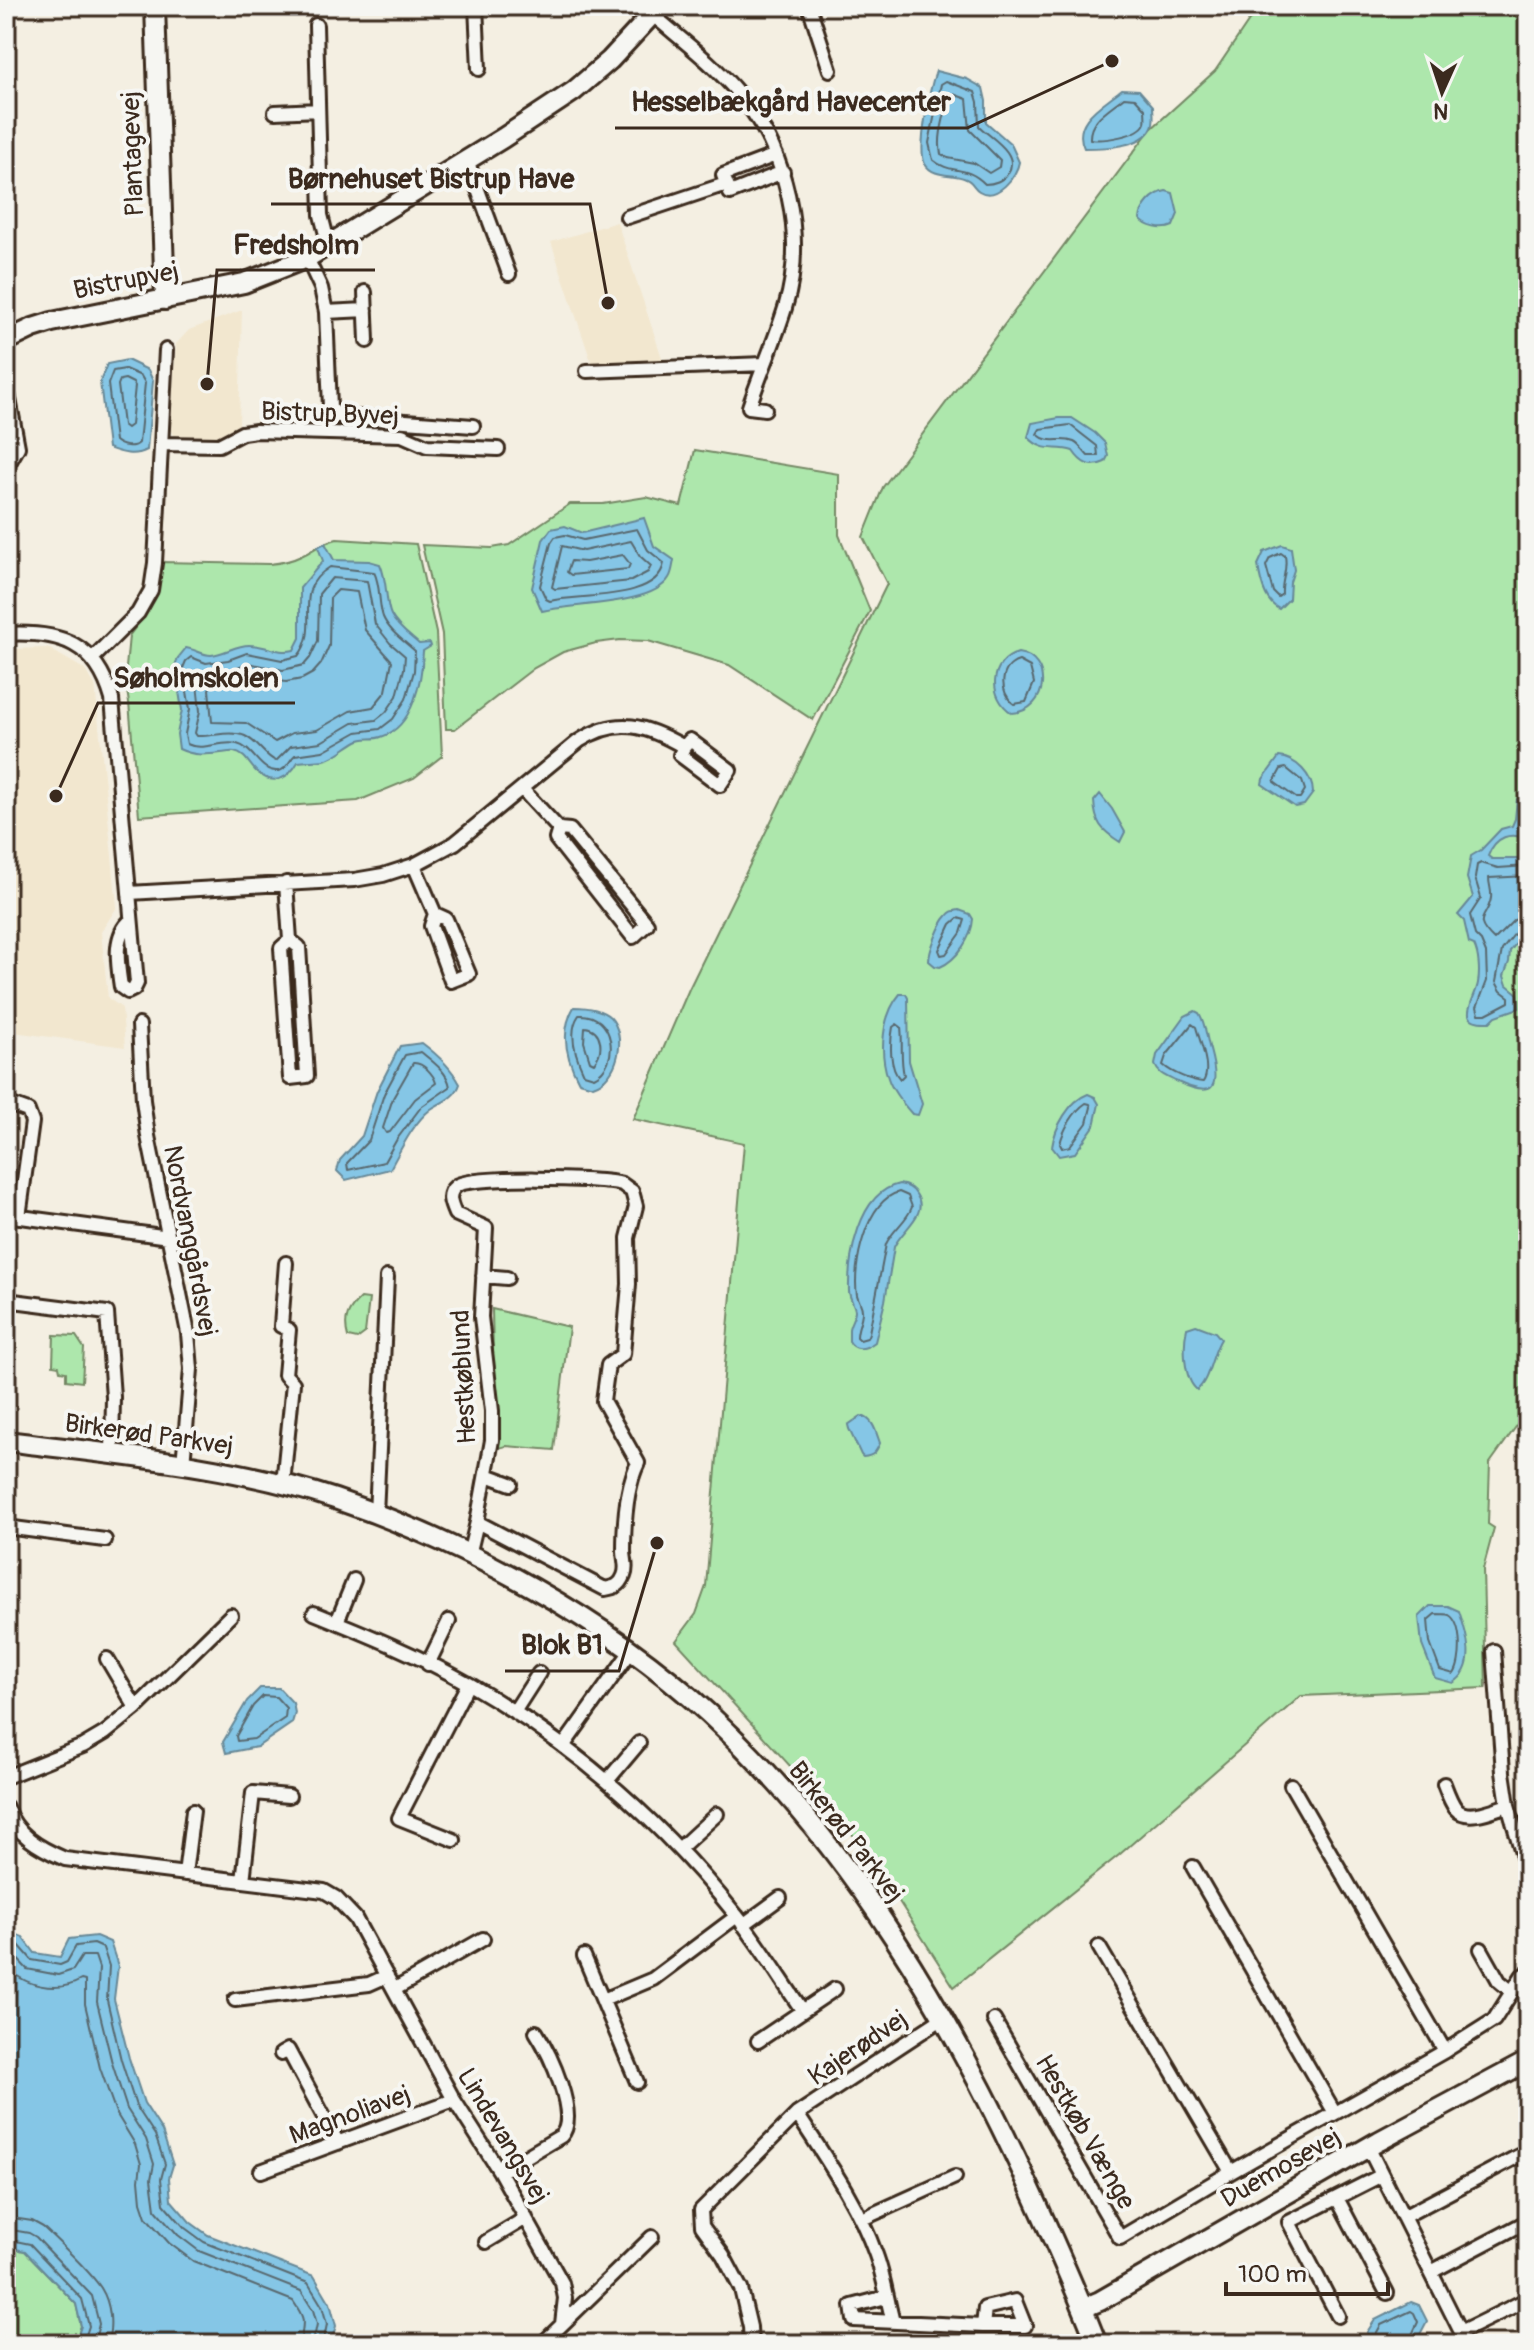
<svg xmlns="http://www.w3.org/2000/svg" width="1534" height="2350" viewBox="0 0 1534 2350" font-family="Pangolin,sans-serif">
<rect width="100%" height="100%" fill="#f4efe2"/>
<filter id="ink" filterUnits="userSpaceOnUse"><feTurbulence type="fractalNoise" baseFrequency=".0125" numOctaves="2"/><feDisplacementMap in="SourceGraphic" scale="16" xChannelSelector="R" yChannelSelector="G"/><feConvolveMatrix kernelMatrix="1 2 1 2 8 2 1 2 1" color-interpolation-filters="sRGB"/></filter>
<g filter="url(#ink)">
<!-- built -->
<path fill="#f2e7cf" d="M617,222L664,364L593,367L551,242Z
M242,310L239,425L235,429L220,436H175L170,430L176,344L189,330Z
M48,648L84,669L95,685L117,907L101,932L108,998L122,1008L125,1047L6,1031V649Z"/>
<!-- green -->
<path fill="#ade7ac" stroke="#748865" stroke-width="2" d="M1259,6H1528V1410L1490,1463L1488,1524L1494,1528L1483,1569L1486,1688L1301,1696L1119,1855L954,1987L864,1847L676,1641L696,1614L706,1586L744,1143L633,1119L689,989L887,584L863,537L883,487L1150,130L1215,71Z
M695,450L839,474V535L870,611L813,720L729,665L648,641L620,640L596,643L563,652L534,668L455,729H446L442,634L422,545L492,548L509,545L570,504H603L646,497L681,506Z
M337,539L416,544L436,633L442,756L414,778L358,801L139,816L129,703L125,678L129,636L150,608L159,580L160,562L269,564C281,563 291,561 301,556C317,549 317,544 337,539Z
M361,1298L369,1299L365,1333L357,1339L348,1337C343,1319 348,1310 361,1298Z
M492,1309L569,1327L554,1450L506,1446L495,1449Z
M54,1335L76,1336L84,1348L82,1382L66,1380V1372L60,1371L59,1366L53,1365Z
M6,2247L25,2251L76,2304L81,2326L75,2344H6Z"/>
<!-- water -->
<path fill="#85c6e6" stroke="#678896" stroke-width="2" d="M936,71L967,79L983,88L986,101V122L1011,144L1019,162C1017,176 997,202 979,191C974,188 972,181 966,179C953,173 933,178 925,164C917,149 930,87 936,71Z
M1122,89L1139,90L1153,106C1153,112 1155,121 1152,127C1143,148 1103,148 1084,148C1071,120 1104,104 1122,89Z
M1166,191L1173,193L1178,214L1173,226C1163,231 1146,227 1140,219C1141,207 1153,193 1166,191Z
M127,360L148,370L153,381L147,450C133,457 122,453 108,448L100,382L107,364Z
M1059,418H1072L1095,433L1105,443L1108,456L1105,462C1090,469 1081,463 1073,451C1055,445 1044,454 1028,437L1032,423Z
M644,518L654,546L674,560C673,565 672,574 669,578C652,606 573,603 542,611L532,588L543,540L551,529L565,526L582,533Z
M325,543L334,560L369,561L380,564C388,582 385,603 391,615C397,627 410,636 419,644L430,643L431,646L423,651C422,679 414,727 381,737C373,740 365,737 357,741C346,747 336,757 324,760C316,761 307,761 298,762C289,778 274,787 257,772C249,765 246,754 234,752C230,751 226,753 221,753C204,755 194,756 179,749L177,734L182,710L175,667L178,658L186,648C195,649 202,655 211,655C224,654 236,645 249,645C265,645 278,654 294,650L300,638V588L323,561L318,547Z
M1282,545L1291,548L1294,570L1290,582L1289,599L1279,609C1265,602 1260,580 1258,565L1264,552Z
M1018,653C1053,658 1049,711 1012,713C988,698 989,661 1018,653Z
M1279,757C1296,758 1313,776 1313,793L1304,805L1295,807L1262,784L1263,779Z
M1100,794L1112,809L1125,832L1120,842C1101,830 1095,823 1094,801Z
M1524,795H1528V841C1511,830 1495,837 1488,856L1492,859H1528V916L1525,926V933L1510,951L1509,962L1504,976L1507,985L1518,994L1519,1008L1496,1016L1490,1022C1453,1024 1475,1001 1478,983C1480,972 1479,955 1474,945L1469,943L1464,921L1458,915L1473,897L1467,878L1471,856L1481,850L1501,829L1512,826L1515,819L1517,799Z
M959,910L970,914L973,919C972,937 957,960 940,967L935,966L929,961C929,951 940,923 947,916C951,911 953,911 959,910Z
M900,994H906L908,998L909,1061L922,1104L918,1115L912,1114C903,1104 892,1091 888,1078C879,1052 882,1015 900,994Z
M574,1007C586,1007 600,1008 610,1017C628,1036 618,1079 593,1086L579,1082C566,1058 560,1031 574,1007Z
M1195,1011L1199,1013C1206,1024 1206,1037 1210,1050C1221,1090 1214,1099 1175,1081C1166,1076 1159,1075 1155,1065L1157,1055L1185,1016Z
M422,1043C438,1055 451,1067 460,1084C456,1097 442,1102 431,1109C413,1123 401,1149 390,1169L346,1180L337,1171L340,1160L362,1136L377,1091L400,1046Z
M1088,1094L1095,1097L1099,1104L1094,1126L1075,1153L1059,1156L1052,1147C1055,1127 1069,1101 1088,1094Z
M899,1184C906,1185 912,1187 916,1194C930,1214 901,1230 894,1247L885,1301L875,1342C866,1349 855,1352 849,1341C849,1337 849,1333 849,1329C850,1323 855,1316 855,1310C854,1304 850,1299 849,1292C848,1258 858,1193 899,1184Z
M1196,1325L1215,1332L1221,1339C1211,1355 1210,1379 1197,1390C1183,1378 1183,1345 1187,1328Z
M861,1416C873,1418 876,1432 880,1443C876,1452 874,1456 863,1457L861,1455L849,1429L848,1425Z
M1430,1606H1448L1459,1611C1467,1634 1478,1668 1453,1683L1435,1678L1422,1645L1419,1617Z
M260,1688H279L293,1703L295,1713L292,1723L257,1747L226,1753L223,1742L247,1701Z
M6,1931L23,1937L35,1953L60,1957L69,1939L96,1936L110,1942L118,1966L114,1999L129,2058L144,2103L162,2131L173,2165L169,2178L171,2200L190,2222L208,2235L314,2276L330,2303L336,2326L330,2344H75L81,2326L76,2304L25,2251L6,2247Z
M1411,2302L1419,2305L1427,2321L1415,2344H1372L1367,2332L1375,2320Z"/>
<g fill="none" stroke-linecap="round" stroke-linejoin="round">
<!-- shore -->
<path stroke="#59686e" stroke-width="2" d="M946,81L975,92L978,102L979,126C989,137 1021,153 1008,173C1003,181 993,184 985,184C965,164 951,175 933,160L929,143L941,84Z
M953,94L967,99L970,130L1000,160L999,167L989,173L974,163L948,158L941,154C937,136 945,115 949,97Z
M1124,97L1135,98L1145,109C1145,112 1146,120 1145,123C1140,136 1103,141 1090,139C1089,119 1110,109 1124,97Z
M125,369L141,376L145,383L139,443C133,449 121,446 115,441L108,384L113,371Z
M125,379L133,383L135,386L131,425L127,428L123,425L118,385L120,380Z
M1070,425L1097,446L1098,456H1088C1083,451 1080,445 1074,442C1059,436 1051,446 1037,434L1040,429Z
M637,529L648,550L664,563C658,601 579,594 550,601L546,599L540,586L551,543L555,537L565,535L583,540Z
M631,541L640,556L651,566L648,572L631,581L555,589L552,587L562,546L583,551Z
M1281,553L1285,556C1288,570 1281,580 1282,594L1278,597L1273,592L1266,566L1270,558Z
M623,555L630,564L628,569L571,575L567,572L571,561L586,562Z
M330,567L374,572C381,586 378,603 383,617C389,631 404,641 415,651L414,671L406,699L393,719L380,729L357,732L323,751L295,755C289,760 287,770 278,771C260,773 254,748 237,744C220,740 203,752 187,744L185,734L190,709L183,668L186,661L191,657L206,663L228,660L247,653L282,660L298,656C323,625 289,592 330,567Z
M332,578L367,581L375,624L390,643L405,656L404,669L397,696L386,712L376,720L353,723L321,742L291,746L276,761C265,757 258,742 245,736C231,730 211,737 197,736L195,733L200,711L196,674L230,670L248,663L283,670L304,665L310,658L318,641L319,594Z
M338,590L357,592L365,630L392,661L386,691L373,707L350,711L317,730L292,733L275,742L246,723L212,722L209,689L212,685L250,676L286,682L302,679L313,673L321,664L329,646L330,598Z
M1019,661L1030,667L1034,683L1026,702L1014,704C999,693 999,667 1019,661Z
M1286,768L1302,781L1305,790L1300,798H1296L1274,782L1281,769Z
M1528,866L1498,868L1481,863L1477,865L1475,878L1481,898L1470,915L1475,935L1481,941L1486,953L1487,981L1477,1007L1479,1014H1486L1509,1002V997L1501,991L1496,982L1502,950L1515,933L1522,927L1528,926
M1528,876L1489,878C1489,885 1492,891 1491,898C1488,919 1470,917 1494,940L1514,920L1528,916
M958,918L965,920L961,933L946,954L941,955L939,950L951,924Z
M579,1015C615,1013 621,1064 594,1077L584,1074C576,1057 567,1032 579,1015Z
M897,1024L901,1027C903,1043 900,1059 904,1075L900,1079C889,1068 890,1042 893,1027Z
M1192,1024L1196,1027C1200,1042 1212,1069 1203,1082C1191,1081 1172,1073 1163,1065L1166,1056Z
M585,1027C603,1029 604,1051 594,1063L590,1061L584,1042Z
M421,1052C432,1061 448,1072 450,1087L421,1107L397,1139L384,1162L348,1170L347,1163L369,1140L384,1094L405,1055Z
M413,1063C423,1062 434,1075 436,1083L415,1099L390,1132L386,1133L383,1128L393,1098Z
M1086,1103L1090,1104L1091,1107L1087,1123L1070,1146L1062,1148L1060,1144C1063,1130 1074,1111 1086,1103Z
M899,1192L908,1196L912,1207C907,1221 893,1229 886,1244L869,1333L867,1338L860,1340L857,1337C857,1328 861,1322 862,1313C863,1306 859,1302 857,1295C852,1266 866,1201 899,1192Z
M1435,1614C1439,1614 1446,1614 1449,1615C1463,1623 1462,1663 1454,1674L1440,1670L1430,1643L1428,1620Z
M263,1696L276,1697L286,1708L285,1718L254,1739L237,1741L236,1736L253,1706Z
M6,1940L18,1944L32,1960L60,1965L67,1962L76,1946L94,1944L103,1948L109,1966L107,2000L121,2060L136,2106L155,2135L165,2164L161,2179L164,2204L185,2228L204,2242L308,2283L322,2306L327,2324L323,2344
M6,1950L12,1953L27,1969L58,1975L73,1970L82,1956H95L99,1968L97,2002L112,2063L127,2109L146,2139L154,2164L151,2179L155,2209L178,2235L199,2251L301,2291L313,2310L317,2324L313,2344
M6,1965C22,1986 57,1994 81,1980L85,1981V2004L100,2068L116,2113L135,2144L141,2164L139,2180L141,2202L146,2217L169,2243L193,2261L293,2301C308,2323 302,2320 301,2344
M6,2217L32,2221L43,2227C59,2242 90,2271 101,2288C111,2304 113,2327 107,2344
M6,2229L29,2233L36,2237L92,2296L99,2324L94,2344
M6,2239L30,2244L82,2299L89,2326L83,2344
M1378,2344L1376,2334L1381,2325L1411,2311L1414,2313L1418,2322L1410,2339L1409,2344"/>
<defs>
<path id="street" d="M476,6L479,69
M809,6L830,70
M653,15C682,40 714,64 739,94C787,150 807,237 785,308C775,341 760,374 749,407L765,409
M316,25L321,215L329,246
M275,112L318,110
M776,155L723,175L730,193L783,172
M467,160L509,274
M627,217L726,184
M307,258L321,288L326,312L330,407L338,416C383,419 428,423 473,426
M365,292L367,341
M326,312L366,310
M587,371L764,364
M6,383L18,447L6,468
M161,444L219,445L242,433L256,431L402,435L427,446L498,449
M6,634C61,631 96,643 112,699L137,983L134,989L128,992L121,987C118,965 112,936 131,920
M93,658L138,613L151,590L155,563L166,350
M522,789L559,829L556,839L633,937L647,924L570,830L559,829
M414,865L435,914L431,926L451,981L469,974L446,919L435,914
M286,883L290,940L281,948L290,1078L307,1076L299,947L290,940
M129,893L354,880L383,875L414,865L455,843L579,741C618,716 646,725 684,747L690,740L730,770L720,785L680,755L684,747
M139,1025L143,1100L148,1136L188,1333L191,1369L183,1465
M6,1103L28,1111L32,1122L19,1217
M6,1215L169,1237
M483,1276L507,1278
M6,1300L107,1313L113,1397L112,1454
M487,1475L511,1484
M283,1484L293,1383L285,1375L289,1330L281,1326L286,1263
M376,1514L387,1277
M6,1527L105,1540
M469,1555L477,1522L492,1440V1411L481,1317L486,1228L455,1214C451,1205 446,1194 456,1186C468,1175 603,1178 622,1184C625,1186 628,1189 632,1191L636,1206L628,1238L629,1284L623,1354L608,1365L603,1401L638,1463C626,1487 624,1524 624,1551C624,1560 628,1567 624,1576C620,1586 615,1587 605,1589L477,1522
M314,1613C366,1634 420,1656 469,1684C572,1743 662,1822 736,1915C760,1945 780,1978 802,2010
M337,1622L354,1580
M1494,1651L1503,1772L1508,1805L1528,1873
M107,1659L136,1708
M428,1664L449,1621
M514,1712L539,1673
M564,1745L631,1651
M6,1777L83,1746L105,1733L136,1708L231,1615
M607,1781L639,1743
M1444,1784C1447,1792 1451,1803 1456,1809C1467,1822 1495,1809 1508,1805
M1291,1785L1445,2051
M6,1807C16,1835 39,1848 65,1859L324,1891L336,1898L355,1918L454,2100L500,2172L562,2283L565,2298L562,2324
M454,1840L399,1818L468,1684
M679,1849L717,1814
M1193,1867L1335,2113
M185,1874L193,1811
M243,1881L253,1793L289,1796
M743,1925L780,1898
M1099,1947L1231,2172
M1481,1949L1499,1981L1511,1991
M584,1956L637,2082
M395,1989L483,1939
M235,2000L369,1984L387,1976
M603,2000L653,1979L737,1916
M994,2020L1120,2238L1231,2172L1445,2051L1494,2020L1522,1976L1528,1972
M758,2041L835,1989
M281,2054L288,2050L338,2143
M797,2114C827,2160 858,2204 876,2255C884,2276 887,2300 893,2322
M1368,2147L1461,2332L1528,2299
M261,2171L454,2100
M500,2172L561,2136C580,2116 549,2052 536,2032
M1337,2198L1387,2293
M1403,2217L1528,2151
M862,2219L955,2177
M486,2242L526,2218
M1431,2272L1528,2221
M886,2297L852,2306L854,2320L983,2326H1025L1015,2301L985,2308L983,2326
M1338,2316L1289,2222L1382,2175
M542,2344L652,2237
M751,2344L750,2327L741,2289L723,2255L702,2226L701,2210L797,2114L943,2018"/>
<path id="secondary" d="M155,6L165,300
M6,341L33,328L52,322L244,283L307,258L503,138L574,91L610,60L660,6
M6,1441C116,1455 230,1464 335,1499C467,1544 606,1619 709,1714C852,1847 954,2021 1034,2197C1056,2246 1078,2294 1097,2344
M1083,2308L1100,2301L1379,2141L1528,2061"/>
</defs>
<!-- street casing -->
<use href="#street" stroke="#3b2a1e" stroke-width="18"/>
<!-- secondary casing -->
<use href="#secondary" stroke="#3b2a1e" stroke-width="24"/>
<!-- street -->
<use href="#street" stroke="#f6f6f2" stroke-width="12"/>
<!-- secondary -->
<use href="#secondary" stroke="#f6f6f2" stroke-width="18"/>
</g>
</g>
<g text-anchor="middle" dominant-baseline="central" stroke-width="8" stroke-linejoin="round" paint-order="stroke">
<!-- street labels -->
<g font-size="26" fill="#3b2a1e" stroke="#f6f6f2">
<text transform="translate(133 154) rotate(-92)">Plantagevej</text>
<text transform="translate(126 281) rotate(-11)">Bistrupvej</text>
<text transform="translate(330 414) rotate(2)">Bistrup Byvej</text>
<text transform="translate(190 1241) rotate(79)">Nordvanggårdsvej</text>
<text transform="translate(464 1377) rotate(-93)">Hestkøblund</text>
<text transform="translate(149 1435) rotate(8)">Birkerød Parkvej</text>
<text transform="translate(846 1832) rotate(52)">Birkerød Parkvej</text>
<text transform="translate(858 2048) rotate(-34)">Kajerødvej</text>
<text transform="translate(350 2115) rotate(-20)">Magnoliavej</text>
<text transform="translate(1085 2132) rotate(60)">Hestkøb Vænge</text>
<text transform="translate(503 2136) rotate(59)">Lindevangsvej</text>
<text transform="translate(1281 2168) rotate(-30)">Duemosevej</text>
</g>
</g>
<!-- callouts -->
<path fill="none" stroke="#3b2a1e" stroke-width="3" d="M1112 61L967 128H615M608 303L590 204H271M207 384L217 270H375M56 796L98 703H295M657 1543L619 1671H505"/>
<g fill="#3b2a1e" stroke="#f6f6f2" stroke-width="3">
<circle cx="1112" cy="61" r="8"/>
<circle cx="608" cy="303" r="8"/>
<circle cx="207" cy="384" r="8"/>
<circle cx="56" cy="796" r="8"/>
<circle cx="657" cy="1543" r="8"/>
</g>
<g font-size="28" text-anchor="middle" font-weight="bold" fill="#3b2a1e" stroke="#f6f6f2" stroke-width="8" stroke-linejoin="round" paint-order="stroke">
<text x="791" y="111">Hesselbækgård Havecenter</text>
<text x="431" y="188">Børnehuset Bistrup Have</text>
<text x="296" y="254">Fredsholm</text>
<text x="196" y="687">Søholmskolen</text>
<text x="562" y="1654">Blok B1</text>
</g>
<!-- margin -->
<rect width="1534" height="2350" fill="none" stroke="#f6f6f2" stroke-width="32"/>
<rect x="16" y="16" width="1502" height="2318" fill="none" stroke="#3b2a1e" stroke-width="3" filter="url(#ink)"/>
<!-- north arrow -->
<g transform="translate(1442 92) rotate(183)" stroke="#f6f6f2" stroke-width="6" paint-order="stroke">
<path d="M0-6L14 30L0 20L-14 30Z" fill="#3b2a1e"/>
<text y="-12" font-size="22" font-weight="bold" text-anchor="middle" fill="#3b2a1e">N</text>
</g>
<!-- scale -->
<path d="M1226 2282v12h162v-12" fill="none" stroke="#3b2a1e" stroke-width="4"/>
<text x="1238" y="2282" font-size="24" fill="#3b2a1e" stroke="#f6f6f2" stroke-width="6" paint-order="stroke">100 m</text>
</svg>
